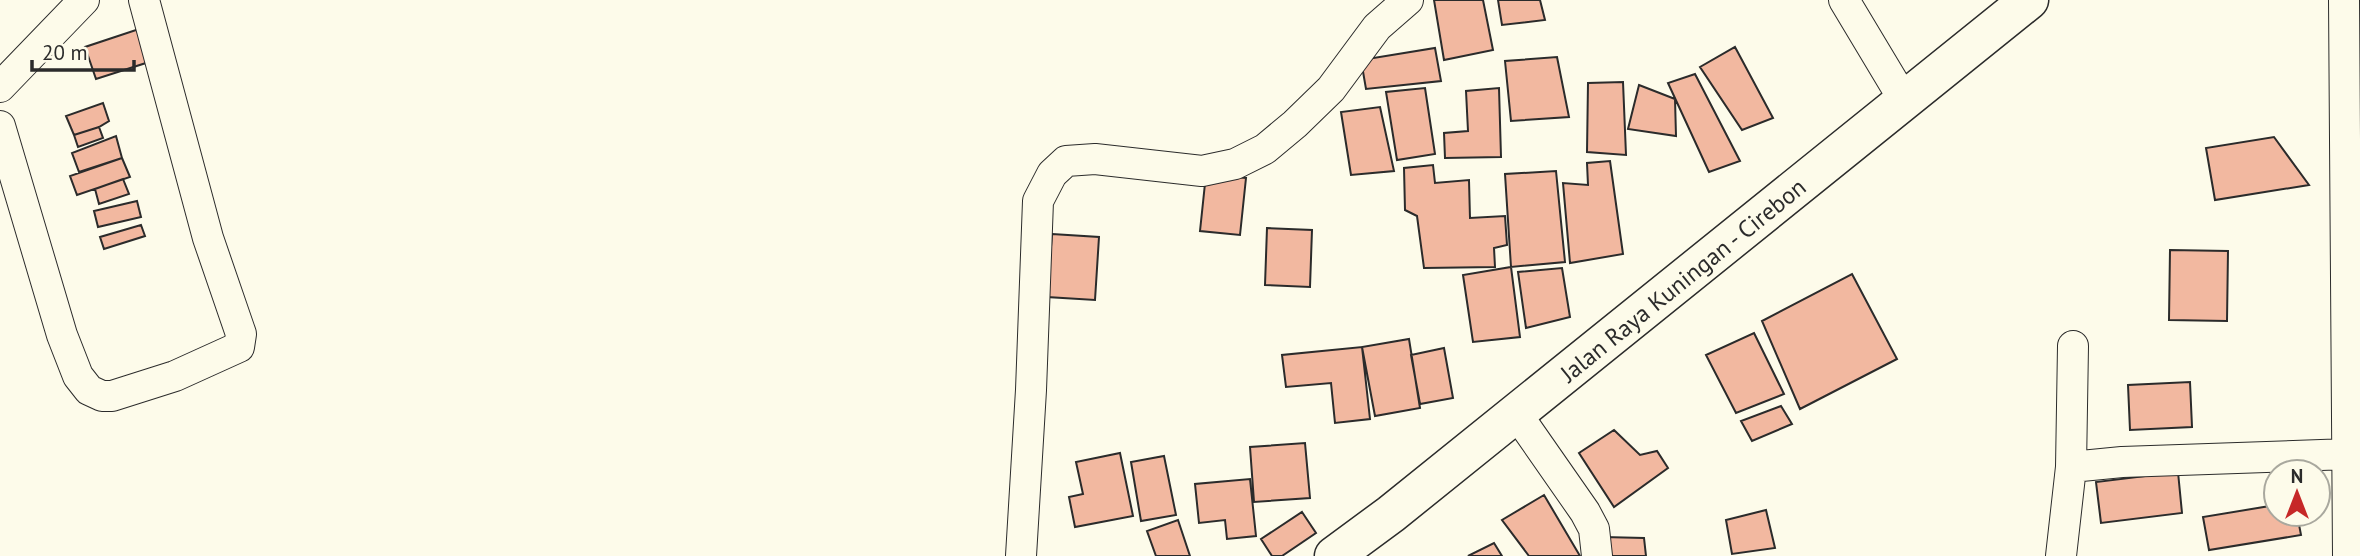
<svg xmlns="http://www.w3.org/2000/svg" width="2360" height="556" viewBox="0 0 2360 556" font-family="'PT Sans',sans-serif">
<rect width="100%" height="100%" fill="#fdfbea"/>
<!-- building -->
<path fill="#f2b8a0" stroke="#2b2b2b" stroke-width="2" d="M1434,0H1483L1493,50L1444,60Z
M1498,0H1540L1545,20L1502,25Z
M139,29L149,62L96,79L85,47Z
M1735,47L1773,118L1742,130L1700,67Z
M1435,48L1441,81L1366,89L1361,60Z
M1557,57L1569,117L1511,121L1505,61Z
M1695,74L1740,161L1709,172L1668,83Z
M1623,82L1626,155L1587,152L1588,83Z
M1639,85L1675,99L1676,136L1628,129Z
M1425,88L1435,154L1397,160L1386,92Z
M1499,88L1501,157L1445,158L1444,133L1468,131L1466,91Z
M103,103L109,121L99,127L74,135L66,116Z
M1380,107L1394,171L1351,175L1341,112Z
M99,127L103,138L78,147L74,135Z
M116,136L122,158L79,172L72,153Z
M2274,137L2309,185L2215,200L2206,148Z
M122,158L130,177L77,195L70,176Z
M1610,161L1623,254L1570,263L1563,183L1588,185L1587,163Z
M1433,165L1435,183L1469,180L1470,218L1505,216L1507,245L1494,248L1495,267L1424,268L1417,216L1405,210L1404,168Z
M1556,171L1565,262L1511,267L1505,174Z
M1206,174L1246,178L1240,235L1200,231Z
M123,179L129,194L99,204L95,189Z
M137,201L141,217L98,227L94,211Z
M141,225L145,236L104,249L100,237Z
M1267,228L1312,230L1310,287L1265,285Z
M1052,234L1099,237L1095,300L1047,297Z
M2170,250L2228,251L2227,321L2169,320Z
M1511,267L1520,337L1473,342L1463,275Z
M1562,268L1570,317L1526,328L1518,272Z
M1852,274L1897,359L1800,409L1762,321Z
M1754,333L1784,394L1736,413L1706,355Z
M1409,339L1420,408L1375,416L1362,347Z
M1362,347L1370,419L1335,423L1331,383L1286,387L1282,355Z
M1444,348L1453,398L1420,404L1411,355Z
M2190,382L2192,427L2130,430L2128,385Z
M1781,406L1792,424L1752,441L1741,421Z
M1614,430L1640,455L1657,451L1668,468L1614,507L1579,453Z
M1305,443L1310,498L1254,502L1250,447Z
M1120,453L1133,516L1075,527L1069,497L1083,494L1076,462Z
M1164,456L1176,515L1141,521L1131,462Z
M2178,472L2182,513L2101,523L2096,482Z
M1250,479L1256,536L1227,539L1225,520L1199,523L1195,484Z
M1544,495L1580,556H1529L1502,520Z
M2276,505V514H2297L2301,535L2209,550L2203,517Z
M1766,510L1775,548L1732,554L1726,520Z
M1302,512L1316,533L1282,556H1272L1261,539Z
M1178,520L1190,556H1156L1147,531Z
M1603,537L1644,538L1646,556H1605Z
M1494,543L1502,556H1468Z"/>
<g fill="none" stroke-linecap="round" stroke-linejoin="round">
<defs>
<path id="street" d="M1844,0L1904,100
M2344,0L2348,556
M0,87L84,0
M0,126L62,335L78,376L89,390L102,396H112L175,376L239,347L241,334L208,238L144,0
M1516,413L1585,512L1594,529L1597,556
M2071,467L2122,462L2349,454
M1021,556L1031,390L1038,201L1052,174L1066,161L1095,159L1202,171L1235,164L1265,149L1295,124L1331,89L1377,27L1408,0
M2061,556L2071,467L2073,346"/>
<path id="highway" d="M1334,556L1391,514L2029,0"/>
</defs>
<!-- street casing -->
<use href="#street" stroke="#2b2b2b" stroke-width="32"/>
<!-- highway casing -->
<use href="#highway" stroke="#2b2b2b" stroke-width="41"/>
<!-- street -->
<use href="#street" stroke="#fdfbea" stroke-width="30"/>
<!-- highway -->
<use href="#highway" stroke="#fdfbea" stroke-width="38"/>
</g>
<g text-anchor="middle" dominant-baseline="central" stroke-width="5" stroke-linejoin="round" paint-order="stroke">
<!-- street labels -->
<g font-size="24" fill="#2b2b2b" stroke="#fdfbea">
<text transform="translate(1683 280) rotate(-39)">Jalan Raya Kuningan - Cirebon</text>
</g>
</g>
<!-- north arrow -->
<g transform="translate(2297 493)"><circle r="33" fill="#fdfbea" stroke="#a9a89e" stroke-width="2"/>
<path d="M0-5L12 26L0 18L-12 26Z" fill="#c62828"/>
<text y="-10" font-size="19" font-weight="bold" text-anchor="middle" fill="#2b2b2b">N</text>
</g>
<!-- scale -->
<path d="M32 60v10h102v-10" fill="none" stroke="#2b2b2b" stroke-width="3.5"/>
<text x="42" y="60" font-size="21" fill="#2b2b2b" stroke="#fdfbea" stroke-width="5" paint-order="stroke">20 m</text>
</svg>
